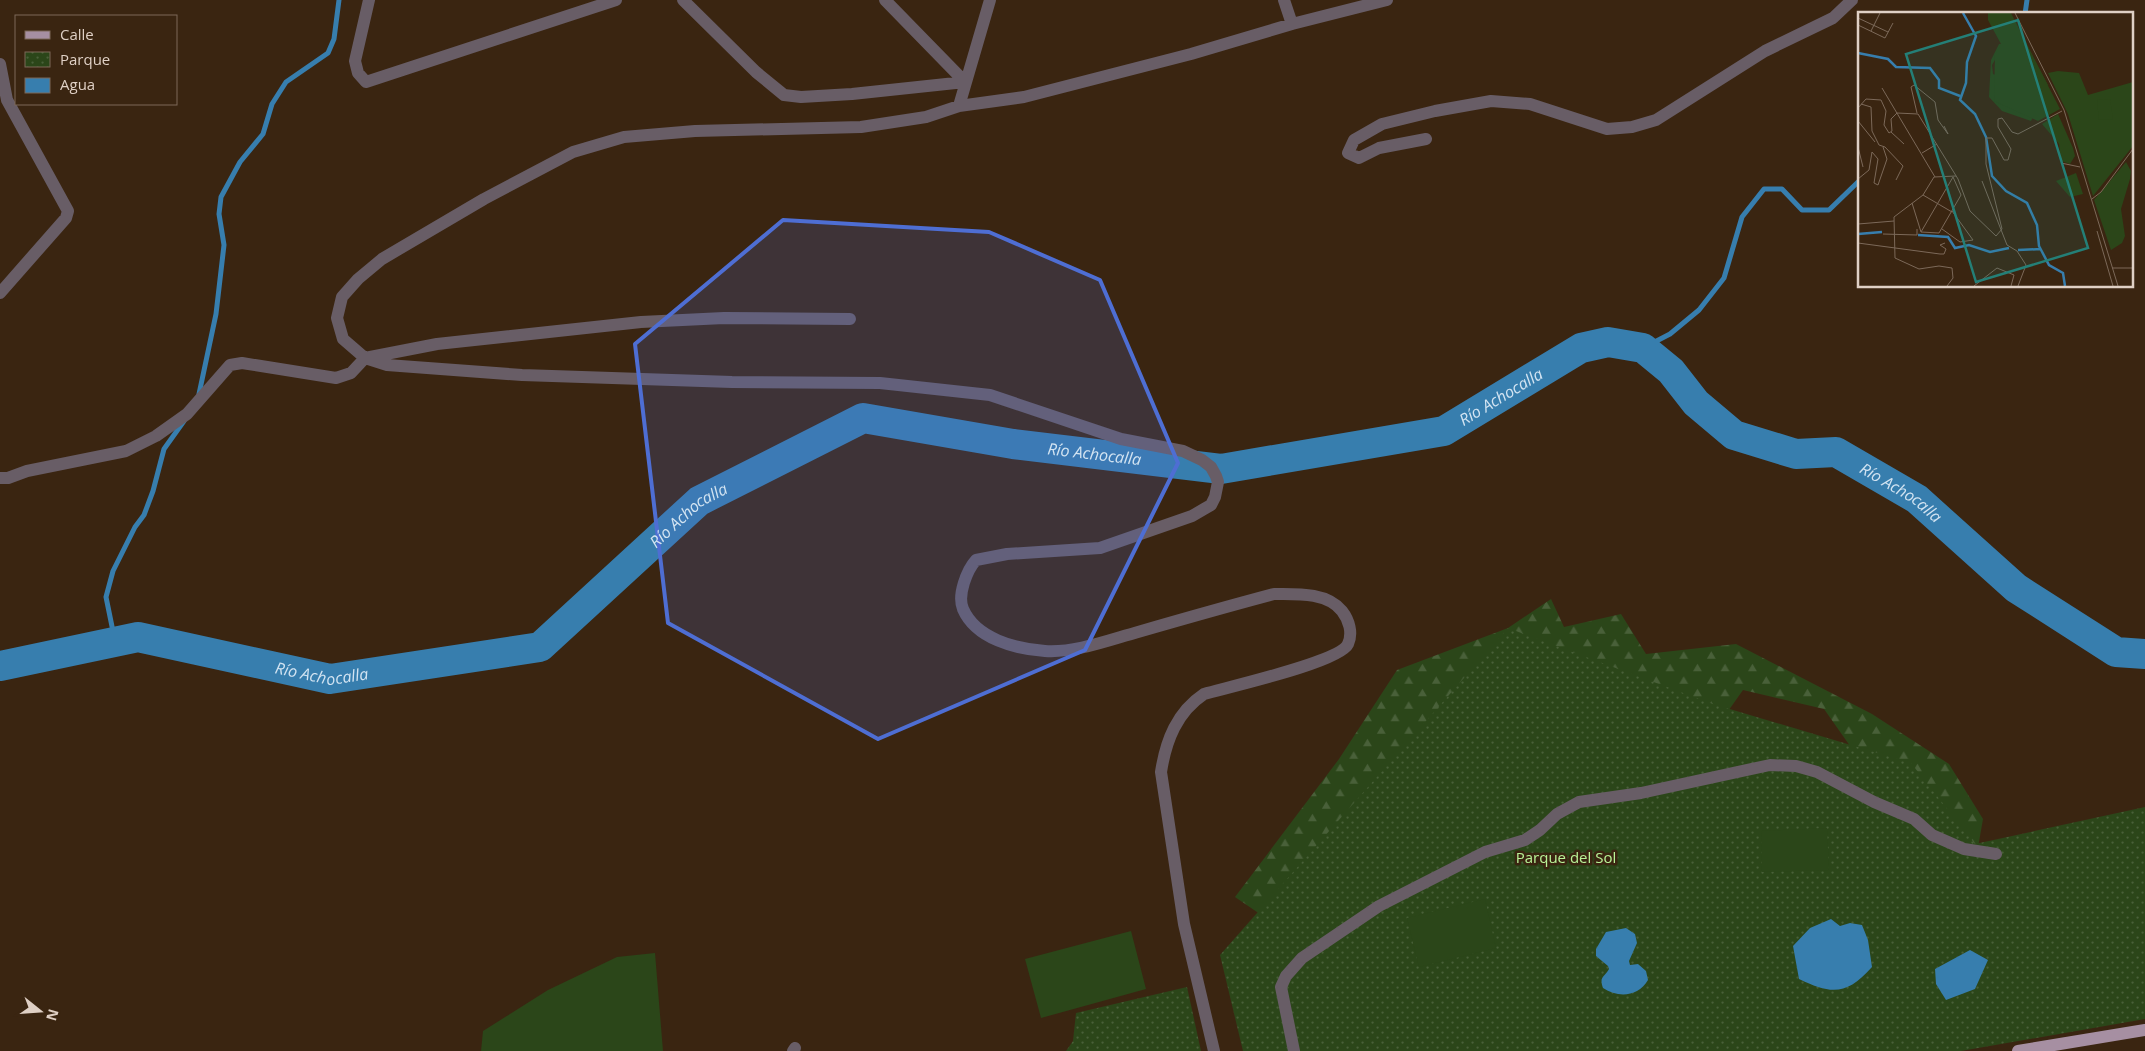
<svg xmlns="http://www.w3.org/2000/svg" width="2145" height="1051" viewBox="0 0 2145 1051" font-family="'Open Sans',sans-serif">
<defs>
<pattern id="forest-firs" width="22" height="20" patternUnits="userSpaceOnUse" patternTransform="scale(1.25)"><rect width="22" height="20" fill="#2b4619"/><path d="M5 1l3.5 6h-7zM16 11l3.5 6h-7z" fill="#496039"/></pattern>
<pattern id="park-dots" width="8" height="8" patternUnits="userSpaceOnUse" patternTransform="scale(1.25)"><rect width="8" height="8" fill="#2b4619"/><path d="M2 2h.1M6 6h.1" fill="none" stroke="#496039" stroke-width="1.8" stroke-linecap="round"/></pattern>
</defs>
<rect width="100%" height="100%" fill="#3a2511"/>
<!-- forest -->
<path fill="url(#forest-firs)" d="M1551,599L1564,627L1621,614L1646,654L1736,644L1872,714L1949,764L1983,819L1974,870L1874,780L1824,709L1743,690L1702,748L1282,929L1235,897L1339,759L1397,670L1508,628Z"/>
<!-- park -->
<path fill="url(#park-dots)" d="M1508,628L1713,704L1911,763L1975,844L2145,807V1019L1961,1051H1243L1220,955Z
M1187,987L1201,1051H1066L1073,1041L1076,1013Z"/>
<!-- pitch -->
<path fill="#2b4619" d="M1827,828L1829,870L1762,872L1761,831Z
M1485,899L1496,948L1419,967L1407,918Z
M1131,931L1146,989L1041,1018L1025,959Z
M655,953L663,1051H481L483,1031L548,990L617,957Z"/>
<!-- water -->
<path fill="#377eae" d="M1831,919L1840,926L1850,923L1862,925L1868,940L1872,967C1847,995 1832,995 1799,979L1793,946L1810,928Z
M1626,928L1635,934L1637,943L1629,961L1630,965L1638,964L1646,971L1648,980C1638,997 1618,998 1603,988C1599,976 1604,978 1609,969L1608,966L1596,956V949L1606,932Z
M1970,950L1988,960L1975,989L1946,1000L1936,984L1935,969Z"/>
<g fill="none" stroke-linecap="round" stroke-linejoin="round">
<!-- stream -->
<path stroke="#377eae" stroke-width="5" d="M2025,14L2027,0
M1643,348L1670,334L1699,310L1724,278L1742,217L1764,189H1782L1802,210H1829L1859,181
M199,394L216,314L224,245L219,214L221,197L240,162L263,134L272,104L286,82L328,53L334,39L339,0
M111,642L117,651L106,597L113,571L135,527L144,515L153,491L164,449L184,421"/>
<!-- river -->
<path stroke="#377eae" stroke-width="30" id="s1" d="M0,666L138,637L330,679L540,647L699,501L863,418L1013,444L1221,469L1444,431L1581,348L1608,342L1643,348L1671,371L1696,403L1734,435L1796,454L1836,452L1917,499L2016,588L2116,652L2145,654"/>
<!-- minor -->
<path stroke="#685d66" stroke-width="12" d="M369,0L355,61L358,73L366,82L616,0
M683,0L756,72L784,95L801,97L852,94L965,82
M885,0L965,82
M1284,0L1292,24
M0,64L7,100L68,211L66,218L0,293
M959,106L990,0
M1426,139L1379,148L1359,158L1348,153L1354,140L1382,124L1435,111L1491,101L1530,104L1607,129L1632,127L1656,120L1765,51L1833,18L1852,0
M0,478H8L27,471L126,451L156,436L187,414L230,365L242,363L336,378L351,373L365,358L437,344L641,322L724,318L850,319
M793,1051L795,1048
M1214,1051L1184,924L1161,772C1166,740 1177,712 1204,694C1228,687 1340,662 1348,644C1353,633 1349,620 1342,611C1327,592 1296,594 1274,594C1229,606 1183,619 1138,632C1109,640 1075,653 1045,651C1016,649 976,639 963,609C957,595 967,570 976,560L1007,554L1100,548L1192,516L1204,509L1211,505L1215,497L1218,482L1216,476L1211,467L1202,460L1183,451L1121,439L990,395L880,383L732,382L522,375L387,365L365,358L343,339L337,318L342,297L358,279L382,259L484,199L573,152L624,137L695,131L861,127L926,117L959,106L1024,97L1191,54L1292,24L1387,0
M1294,1051L1281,987L1286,976L1302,958L1379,906L1485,852L1525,840L1540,830L1557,814L1579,802L1641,793L1770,765L1796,766L1817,772L1874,802L1914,819L1932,835L1964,849L1996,854"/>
<!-- major -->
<path stroke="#a68fa2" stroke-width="12" d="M2018,1051L2145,1030"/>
</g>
<!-- marked area -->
<path fill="#4e6ed3" fill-opacity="0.2" stroke="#4e6ed3" stroke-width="4" stroke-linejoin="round" d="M783,220L989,232L1100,280L1178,463L1085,650L878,739L668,623L635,344Z"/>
<g text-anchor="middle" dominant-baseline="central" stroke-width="5" stroke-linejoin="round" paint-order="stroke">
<!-- park labels -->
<g font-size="15" fill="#b9f397" stroke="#3a2511">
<text x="1566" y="857">Parque del Sol</text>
</g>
<!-- water labels -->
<g font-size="16" font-style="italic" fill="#d3e4f2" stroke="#3a2511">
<text stroke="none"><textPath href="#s1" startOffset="1604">Río Achocalla</textPath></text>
<text stroke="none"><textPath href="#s1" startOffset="1184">Río Achocalla</textPath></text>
<text stroke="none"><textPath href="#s1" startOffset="2069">Río Achocalla</textPath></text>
<text stroke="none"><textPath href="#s1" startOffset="749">Río Achocalla</textPath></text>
<text stroke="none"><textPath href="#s1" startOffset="329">Río Achocalla</textPath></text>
</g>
</g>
<!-- overview -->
<g transform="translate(1858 12)">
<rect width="275" height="275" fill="#3a2511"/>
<path d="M200,59L221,61L230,83L275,70V134L235,184L210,102L190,61ZM268,150L273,159L272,167L263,197L267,224L264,231L253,238L236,188Z" fill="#2b4619"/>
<path d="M141,32H146L134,53L135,62L142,65L173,41L190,73L173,109L144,99L131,85L133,48Z" fill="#2b4619"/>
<path d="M130,1H153L202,97L180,109L136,89L137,42L143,32L130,8ZM200,102L215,136L217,144L212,152L203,149L201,132L184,112Z" fill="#2b4619"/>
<path d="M252,87L255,107L241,108L239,88ZM218,161L225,182L212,185L198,169Z" fill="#2b4619"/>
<path fill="none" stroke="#377eae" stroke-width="2.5" d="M105,1L118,24L109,50L108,71L102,88L117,102L128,125L134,164L148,179L169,191L179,213L181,234L191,253L205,261L207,274M0,41L30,47L38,55L72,56L81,68V76L102,84M0,222L24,220M60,223L90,225L97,236L111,233L132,240L151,236M160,238L183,237"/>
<path fill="none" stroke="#7c6959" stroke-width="1" d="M157,1L206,98L260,274M0,6L30,20M0,13L27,26L35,11M13,19L22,1M24,76L77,165M3,92L13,95L14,119L21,133L27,135L45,154L38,168M0,96L8,87L23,88L28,99L26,113L31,121L34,119L33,107L39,101L60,102L100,167L112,199L138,224L144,217L128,152V126H134L146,148H150L153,137L140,115V107L144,106L154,120L160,122L204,99M59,101L53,75L56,73L77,90L80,108L90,122L86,114M0,109L17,130M33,120L46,132M0,135L5,155M64,141L79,132M203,151L222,155M0,167L11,158L14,140L20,147L16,171L20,173L29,147L25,135M124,169L149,233L159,239L168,253L160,274M65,183L94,200M234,187L243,180L275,137M54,191L63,220L81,221L103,183L95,165M0,212L36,209M84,217L102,230L115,228L94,199M239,219L255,274M63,220L95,165M25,222L59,223V217M0,231L82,242H86L88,237L82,233L87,231M254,256H275M89,274L95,266L94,256L81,254L61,257L37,246L36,205L65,183L76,165L98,164M116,274L139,256L156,263L153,274"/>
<path fill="#247f77" fill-opacity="0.15" stroke="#247f77" stroke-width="2.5" d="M160,8L230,236L118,270L48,42Z"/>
<rect width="275" height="275" fill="none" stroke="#dfd0c5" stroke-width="2.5"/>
</g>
<!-- legend -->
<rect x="15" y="15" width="162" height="90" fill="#3a2511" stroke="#7c6959"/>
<rect x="25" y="31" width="25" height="8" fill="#a68fa2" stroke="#7c6959"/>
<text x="60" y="40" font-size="15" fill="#dfd0c5">Calle</text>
<rect x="25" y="52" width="25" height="15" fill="url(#park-dots)" stroke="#7c6959"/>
<text x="60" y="65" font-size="15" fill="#dfd0c5">Parque</text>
<rect x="25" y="78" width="25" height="15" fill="#377eae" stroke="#7c6959"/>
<text x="60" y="90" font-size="15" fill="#dfd0c5">Agua</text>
<!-- north arrow -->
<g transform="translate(40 1011) rotate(107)" stroke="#3a2511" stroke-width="4" paint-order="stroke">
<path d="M0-4L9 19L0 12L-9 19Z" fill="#dfd0c5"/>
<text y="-8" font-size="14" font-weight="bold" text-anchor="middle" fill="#dfd0c5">N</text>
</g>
</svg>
